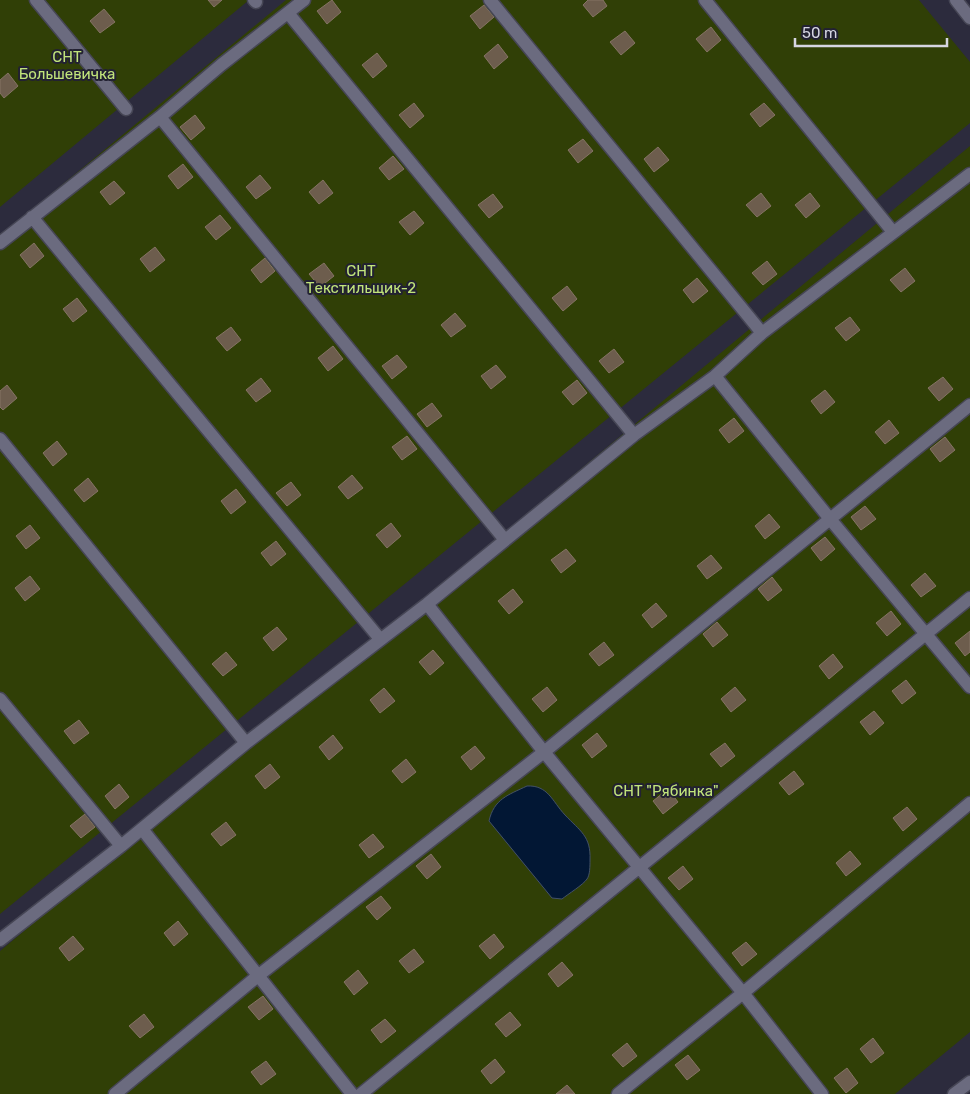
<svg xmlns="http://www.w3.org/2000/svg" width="970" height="1094" viewBox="0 0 970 1094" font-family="Rubik,sans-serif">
<rect width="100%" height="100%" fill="#2c2b3d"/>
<!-- green -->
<path fill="#303f06" d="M0,0H249L0,207Z
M286,0H919L970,62V123L0,914V236Z
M970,146V1032L895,1094H0V951Z"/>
<!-- water -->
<path fill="#021734" stroke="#425068" d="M527,786C548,785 552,801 565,815C580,831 591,836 590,860C590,866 590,875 587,879C583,885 568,894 562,899L552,898L489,821C494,799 508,795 527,786Z"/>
<!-- building -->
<path fill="#6d5d4d" stroke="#857464" d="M208,0H222L214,7Z
M332,0L341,12L327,24L317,11Z
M588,0H603L607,6L593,17L583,5Z
M484,5L494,17L480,29L470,16Z
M104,9L115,22L100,33L90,21Z
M711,27L721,40L707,52L696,39Z
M625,31L635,43L621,55L610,42Z
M498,44L508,57L494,69L484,56Z
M377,53L387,66L373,78L362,65Z
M8,73L18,86L4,98L0,93V80Z
M414,103L424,116L410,128L399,115Z
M764,103L775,115L760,127L750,114Z
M195,115L205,128L191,140L180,127Z
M583,139L593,151L578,163L568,150Z
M658,147L669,160L654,172L644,159Z
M393,156L404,169L389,180L379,168Z
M183,164L193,177L178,189L168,176Z
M260,175L271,188L256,199L246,187Z
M323,180L333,193L319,204L309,192Z
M114,181L125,193L110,205L100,192Z
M761,193L771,206L757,217L746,205Z
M810,193L820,206L806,218L795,205Z
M493,194L503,207L489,218L478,205Z
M414,211L424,223L410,235L399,222Z
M220,215L231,228L216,240L205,227Z
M34,243L44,256L30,268L20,255Z
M155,247L165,260L150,272L140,259Z
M265,258L275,271L261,283L251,270Z
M767,261L777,274L763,285L752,273Z
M324,263L334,276L320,287L309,274Z
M905,268L915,281L901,292L890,280Z
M697,278L708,291L693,303L683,290Z
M567,286L577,299L563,311L552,298Z
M77,298L87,311L73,322L63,309Z
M455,313L466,326L451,337L441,325Z
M850,317L860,330L846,341L835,328Z
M231,327L241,340L227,351L216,338Z
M333,346L343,359L328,371L318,358Z
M614,349L624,362L609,373L599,361Z
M397,355L407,367L392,379L382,366Z
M496,365L506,377L491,389L481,376Z
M943,377L953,389L939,401L928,388Z
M261,378L271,391L256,402L246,390Z
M577,380L587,393L573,405L562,392Z
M7,385L17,398L3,410L0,407V391Z
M825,390L835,402L821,414L811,401Z
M432,403L442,416L427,427L417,414Z
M734,418L744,431L729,443L719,430Z
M889,420L899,433L885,444L875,432Z
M407,436L417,449L402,460L392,447Z
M945,437L955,450L940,462L930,449Z
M57,441L67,454L53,466L43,453Z
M352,475L363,488L348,499L338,487Z
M88,478L98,491L84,502L74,490Z
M291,482L301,495L287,506L276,493Z
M236,489L246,502L231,514L221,501Z
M865,506L876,519L861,530L851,517Z
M769,514L780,527L765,539L755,526Z
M391,523L401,536L387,548L376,535Z
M30,525L40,538L26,549L16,536Z
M825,537L835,549L821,561L811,548Z
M276,541L286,554L271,566L261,553Z
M566,549L576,561L561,573L551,560Z
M711,555L722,568L707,579L697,566Z
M925,573L936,586L921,597L911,585Z
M30,576L40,589L25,601L15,588Z
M772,577L782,590L768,601L758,589Z
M513,589L523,602L509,614L498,601Z
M656,603L667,616L652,628L642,615Z
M891,611L901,624L887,636L876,623Z
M717,622L728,635L713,647L703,634Z
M277,627L287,639L273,651L263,638Z
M970,631V652L965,656L955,643Z
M604,642L614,655L599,666L589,654Z
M433,650L444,663L430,675L419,662Z
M226,652L237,665L223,676L212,664Z
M833,654L843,667L829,679L819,666Z
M906,680L916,693L902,704L892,691Z
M547,687L557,700L543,712L532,699Z
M735,687L746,700L731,712L721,699Z
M384,688L395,701L380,713L370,700Z
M874,711L884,723L870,735L860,722Z
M79,720L89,733L74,744L64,731Z
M597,733L607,746L592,758L582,745Z
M333,735L343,748L329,760L319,747Z
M725,743L735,756L721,767L710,754Z
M475,746L485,758L471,770L461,757Z
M406,759L416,772L402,783L392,771Z
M270,764L280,777L265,789L255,776Z
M794,771L804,784L789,795L779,783Z
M119,784L129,797L115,809L105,796Z
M668,789L678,802L663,814L653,801Z
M907,807L917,819L903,831L893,818Z
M85,814L95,827L81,838L70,826Z
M226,822L236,835L221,846L211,834Z
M373,834L384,847L369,858L359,845Z
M850,851L861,864L846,876L836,863Z
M431,854L441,867L427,879L416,866Z
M683,866L693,879L679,890L668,878Z
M381,896L391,908L377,920L366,907Z
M178,921L188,934L174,946L164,933Z
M494,934L504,947L490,959L479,946Z
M73,936L84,949L69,961L59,948Z
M746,942L757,954L742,966L732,953Z
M414,949L424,962L409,973L399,961Z
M562,962L573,975L558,987L548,974Z
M358,970L368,983L354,995L344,982Z
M263,996L273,1009L259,1020L248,1007Z
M510,1012L521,1025L506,1037L495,1024Z
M144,1014L154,1027L140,1038L129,1026Z
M385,1019L396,1031L381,1043L371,1030Z
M873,1038L884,1053L871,1063L860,1049Z
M627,1043L637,1056L623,1067L612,1055Z
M688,1055L700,1070L687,1080L675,1065Z
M495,1059L505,1072L491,1084L481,1071Z
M266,1061L276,1074L261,1085L251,1072Z
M847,1068L858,1083L846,1093L834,1078Z
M567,1085L575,1094H556Z"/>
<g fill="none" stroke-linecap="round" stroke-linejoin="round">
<defs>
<path id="minor" d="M36,0L126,109
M254,0L256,2
M490,0L762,333
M705,0L893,232
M956,0L970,18
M288,13L634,435
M160,117L505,540
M32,217L380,639
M0,243L160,117L221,65L304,0
M715,376L830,519L970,687
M0,439L246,743
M427,604L544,752L743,993L822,1094
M0,699L121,846
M142,829L352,1094
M0,940L121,846L246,743L427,604L634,435L715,376L762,333L970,174
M115,1094L259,975L544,752L970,405
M361,1094L970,598
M618,1094L743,993L970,803
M954,1094L970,1082"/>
</defs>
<!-- minor casing -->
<use href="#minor" stroke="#464655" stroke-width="15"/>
<!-- minor -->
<use href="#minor" stroke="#6b6b7f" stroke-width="12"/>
</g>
<g text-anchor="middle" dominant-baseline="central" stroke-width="4" stroke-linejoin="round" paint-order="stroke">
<!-- park labels -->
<g font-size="15" fill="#c1e47b" stroke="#222132">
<text x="67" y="57">СНТ<tspan x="67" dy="17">Большевичка</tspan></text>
<text x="361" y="271">СНТ<tspan x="361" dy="17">Текстильщик-2</tspan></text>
<text x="666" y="791">СНТ "Рябинка"</text>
</g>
</g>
<!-- scale -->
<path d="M795 38v8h152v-8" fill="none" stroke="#d6d6e2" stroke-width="2.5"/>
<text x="802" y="38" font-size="15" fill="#d6d6e2" stroke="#222132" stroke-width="4" paint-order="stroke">50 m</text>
</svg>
